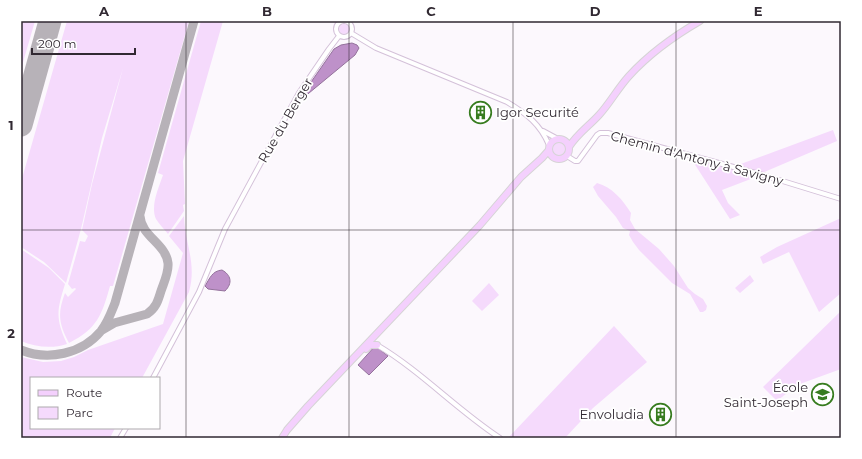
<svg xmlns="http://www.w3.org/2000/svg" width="862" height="459" viewBox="0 0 862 459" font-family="Montserrat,sans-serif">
<rect width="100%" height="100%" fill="#fcf8fd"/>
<!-- green -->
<path fill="#f5dafc" d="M21,21H35L21,69Z
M67,21H189L113,286H110C102,315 97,329 69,343C59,324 57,314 65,293L68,297L76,289L75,288L72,289L68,284L80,241L85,242L88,236L82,230L92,184L123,68L102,138L81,229L66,283L44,262L21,247V182Z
M201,21H223L183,161L185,204L183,205L184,211L168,234C164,229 159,224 156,219C150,206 159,187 163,175L158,173Z
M339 29a5 5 0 1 1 10 0a5 5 0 1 1-10 0Z
M833,130L837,141L762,173L738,165Z
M551 149a8 8 0 1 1 16 0a8 8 0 1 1-16 0Z
M692,160L755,175L756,177L722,190L728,203L740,215L730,219Z
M597,183C612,187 623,200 631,213L630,220L635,229L659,249L674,266L688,288L695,294L703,299L707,306L706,310L703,312H700L690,294L672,283L639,250L633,242L629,235L630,231L623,228L616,217L598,196L593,187Z
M184,216C185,244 197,263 189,292L142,378H31V428H115L110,438H21V357L43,362L61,361L74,357L88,350L163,324L183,253L169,236Z
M841,218V293L819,312L789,252L763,264L760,257L777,247Z
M21,249L49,268L65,284C57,310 55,318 67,344C52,349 35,347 21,341Z
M750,275L754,281L740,293L735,288Z
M489,283L499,295L482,311L472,301Z
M841,311V369L797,385L777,401L763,387Z
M614,326L647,362L593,408L565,438L509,437Z"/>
<!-- water -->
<path fill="#be91c9" stroke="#94729c" d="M352,43L357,45L359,48L355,55L303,98H300L334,49L341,45Z
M222,270C231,275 233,283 225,291L208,289L205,286C210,278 212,271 222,270Z
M375,346L388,356L369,375L358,365Z"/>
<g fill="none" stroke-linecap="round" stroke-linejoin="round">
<!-- taxiway -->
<path stroke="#b7b2b8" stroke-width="9" d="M102,330L114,323L147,314C156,308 158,301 161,291C164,282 169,272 168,263C166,244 141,236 140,216
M21,350C48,361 82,354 101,331C108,322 111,313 115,303L194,21"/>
<!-- runway -->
<path stroke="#b7b2b8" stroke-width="23" d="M21,125L50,21"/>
<defs>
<path id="minor" d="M336 29a8 8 0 1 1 16 0a8 8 0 1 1-16 0Z
M351,33L376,48L507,102C527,114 540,124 549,145
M543,131L556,138
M567,156L575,161H578L597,135L600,133H608L763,175L841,199
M377,345C421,371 457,410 500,438
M153,378L199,292L225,229L277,133L299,93L329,49L339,36
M120,438L126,428"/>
<path id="primary" d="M549 149a10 10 0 1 1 20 0a10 10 0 1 1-20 0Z
M569,147C577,134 589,126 599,115C610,103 618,88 629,76C649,54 674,36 700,21
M366,349L370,345H377
M282,438L287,430L308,406L480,225L521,177L542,158L549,150"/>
</defs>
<!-- minor casing -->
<use href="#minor" stroke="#d4c1d9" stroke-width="6"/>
<!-- primary casing -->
<use href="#primary" stroke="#d6d4d6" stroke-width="8"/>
<!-- minor -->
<use href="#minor" stroke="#fff" stroke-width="4"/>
<!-- primary -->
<use href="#primary" stroke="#f4d0fd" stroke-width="6"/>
</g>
<!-- grid -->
<path fill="none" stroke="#312932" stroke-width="1" stroke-opacity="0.55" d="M186,21V438M349,21V438M513,21V438M676,21V438M21,230H841"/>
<!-- icons -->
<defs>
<symbol id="building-ring" viewBox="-11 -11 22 22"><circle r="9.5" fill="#fff" stroke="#377c1f" stroke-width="1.5"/><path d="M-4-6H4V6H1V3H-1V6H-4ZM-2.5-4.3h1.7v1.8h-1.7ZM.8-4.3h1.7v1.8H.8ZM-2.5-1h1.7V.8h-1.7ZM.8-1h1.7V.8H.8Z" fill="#377c1f"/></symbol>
<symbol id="school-ring" viewBox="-11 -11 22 22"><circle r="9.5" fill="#fff" stroke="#377c1f" stroke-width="1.5"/><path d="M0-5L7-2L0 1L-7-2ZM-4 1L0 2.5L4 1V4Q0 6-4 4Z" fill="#377c1f"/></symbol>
</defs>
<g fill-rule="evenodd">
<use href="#building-ring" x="468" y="100" width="25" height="25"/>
<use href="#school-ring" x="810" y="382" width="25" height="25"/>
<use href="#building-ring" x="648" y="402" width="25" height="25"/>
</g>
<g text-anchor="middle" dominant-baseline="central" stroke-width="3.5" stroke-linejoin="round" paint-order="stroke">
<!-- poi labels -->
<g font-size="13" fill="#312932" stroke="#fff" text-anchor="end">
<text x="496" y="112" text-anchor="start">Igor Securité</text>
<text x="808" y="387">École<tspan x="808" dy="15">Saint-Joseph</tspan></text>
<text x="644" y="414">Envoludia</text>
</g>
<!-- street labels -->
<g font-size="13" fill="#312932" stroke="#fff">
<text transform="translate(285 120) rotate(-60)">Rue du Berger</text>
<text transform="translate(697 158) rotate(15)">Chemin d'Antony à Savigny</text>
</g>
</g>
<!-- border -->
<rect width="862" height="459" fill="none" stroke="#ffffff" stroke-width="44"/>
<!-- legend -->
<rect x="30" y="377" width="130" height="52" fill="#ffffff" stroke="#ada9ad"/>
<rect x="38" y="390" width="20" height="6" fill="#f4d0fd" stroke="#ada9ad"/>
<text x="66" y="397" font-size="12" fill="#312932">Route</text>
<rect x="38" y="407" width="20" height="12" fill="#f5dafc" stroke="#ada9ad"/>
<text x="66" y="417" font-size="12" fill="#312932">Parc</text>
<!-- scale -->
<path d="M32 48v6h103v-6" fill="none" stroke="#312932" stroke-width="2"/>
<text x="38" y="48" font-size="12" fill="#312932" stroke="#ffffff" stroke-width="3" paint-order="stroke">200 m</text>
<rect x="22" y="22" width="818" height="415" fill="none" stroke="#312932" stroke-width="1.5"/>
<g font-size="13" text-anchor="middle" font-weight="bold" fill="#312932">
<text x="104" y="16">A</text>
<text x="267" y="16">B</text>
<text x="431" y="16">C</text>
<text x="595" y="16">D</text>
<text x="758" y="16">E</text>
<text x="11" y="130">1</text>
<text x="11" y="338">2</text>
</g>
</svg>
